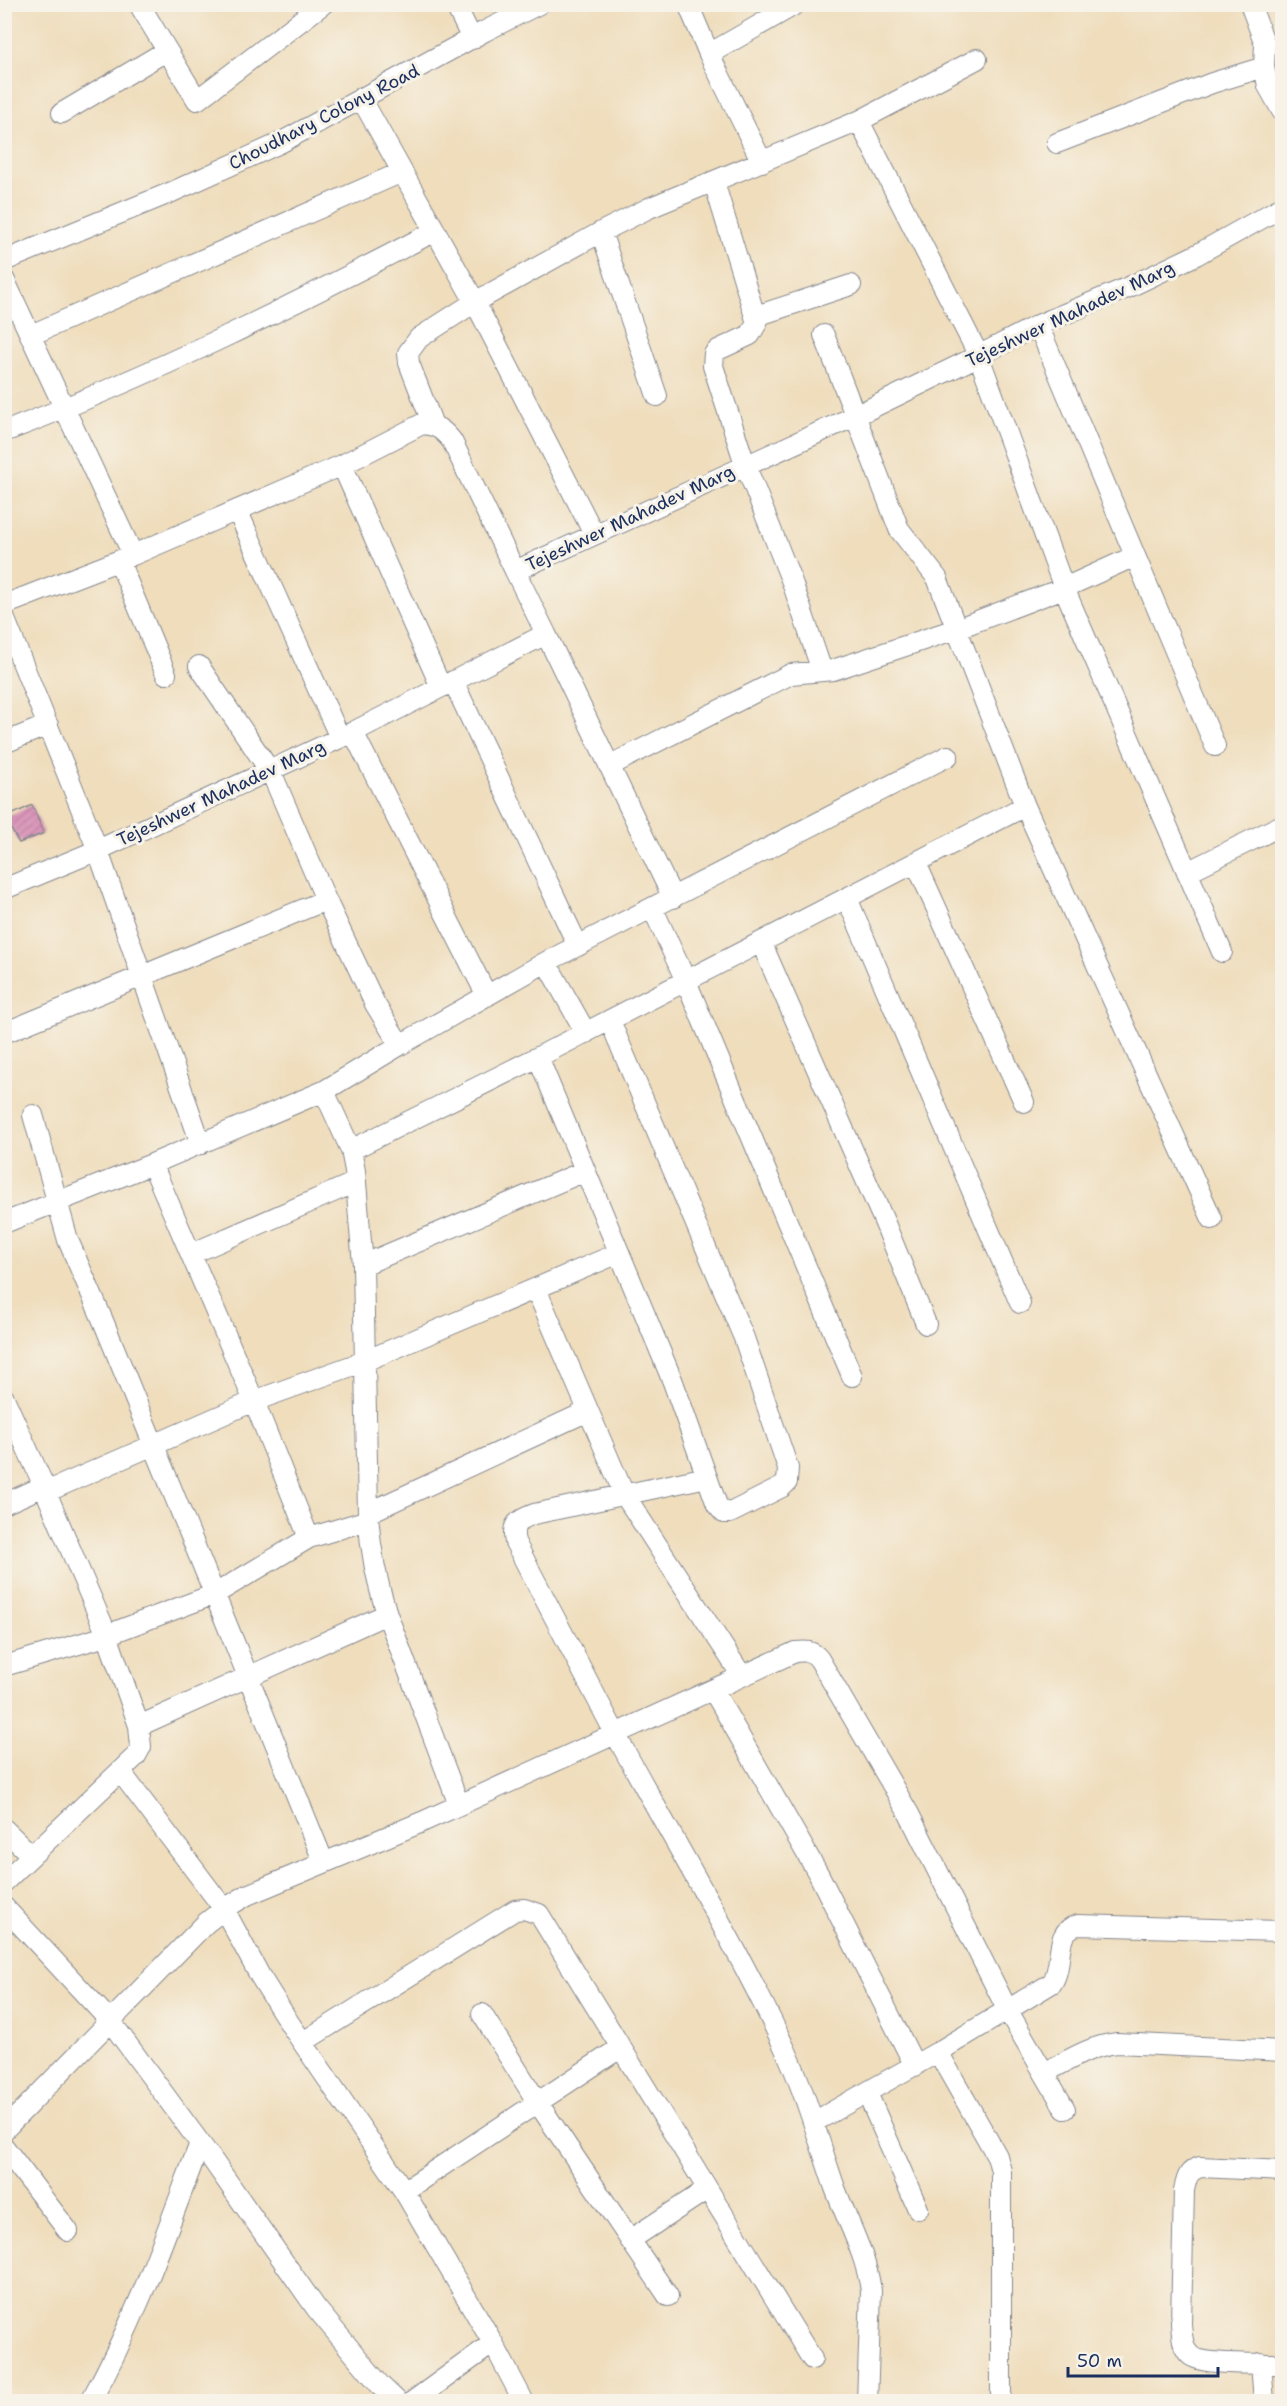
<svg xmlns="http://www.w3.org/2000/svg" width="1287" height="2406" viewBox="0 0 1287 2406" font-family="'Shantell Sans',sans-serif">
<defs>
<pattern id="building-hatch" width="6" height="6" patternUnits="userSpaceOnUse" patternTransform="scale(1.5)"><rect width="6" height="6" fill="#db95b9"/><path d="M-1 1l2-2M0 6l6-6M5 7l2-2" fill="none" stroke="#b17a9a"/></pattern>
</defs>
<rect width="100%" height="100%" fill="#f7f3e8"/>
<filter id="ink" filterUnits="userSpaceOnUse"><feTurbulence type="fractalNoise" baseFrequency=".0167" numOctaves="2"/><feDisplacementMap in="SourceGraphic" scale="12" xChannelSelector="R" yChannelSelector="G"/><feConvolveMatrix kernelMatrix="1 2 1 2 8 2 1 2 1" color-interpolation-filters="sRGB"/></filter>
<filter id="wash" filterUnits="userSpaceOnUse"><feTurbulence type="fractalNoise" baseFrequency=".008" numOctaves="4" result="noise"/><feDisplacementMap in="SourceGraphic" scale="24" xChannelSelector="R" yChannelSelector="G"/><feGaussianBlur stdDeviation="1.35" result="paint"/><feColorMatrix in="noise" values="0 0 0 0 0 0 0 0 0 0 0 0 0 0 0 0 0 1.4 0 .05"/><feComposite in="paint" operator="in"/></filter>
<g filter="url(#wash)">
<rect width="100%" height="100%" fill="#efddbc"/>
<g id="blocks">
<!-- building -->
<path fill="url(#building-hatch)" d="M32,805L44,833L19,843L5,818Z"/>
</g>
</g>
<g filter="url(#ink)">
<use href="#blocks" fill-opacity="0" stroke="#85868d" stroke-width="1.5"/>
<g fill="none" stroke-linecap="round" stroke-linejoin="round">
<defs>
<path id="street" d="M139,4L197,100L323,4
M455,4L472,39
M688,4L709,54L762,162
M1250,4L1265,44L1264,67L1268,86L1282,111
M709,54L796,4
M361,98L475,302L594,534
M62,113L166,51
M859,121L978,354L1064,588L1222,952
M1057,143L1212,83L1264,67
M714,182L757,323L750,335L718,350L714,354L713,366L745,464L792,582L822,671
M601,232L657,396
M4,261L172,192L280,143L485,31L539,4
M4,279L133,555
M756,316L851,285
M1038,325L1215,746
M31,335L402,172
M824,335L899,529L937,578L1025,806L1212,1219
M433,425L409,363L408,353L419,338L475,302L601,232L649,208L859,121L977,59
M4,432C153,375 294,305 435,231
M342,465L441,687
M237,510L340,738
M119,561L166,674
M4,605L133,555L342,465L422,424C437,425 443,430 452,441L515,571
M4,617L97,848L201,1144
M546,634L673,898
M199,666L272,774L326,900L375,1004L400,1045
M453,681L578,946
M353,732L487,996
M4,743L48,725
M609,766L791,674L833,670L956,629L1064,588L1135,556
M916,863L1024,1102
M1187,872L1282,825
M4,889L98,850L353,732L546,634L515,571L855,416L978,356L1038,325L1129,287L1196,255L1282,207
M847,898L1020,1303
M653,909L686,981L852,1376
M761,942L884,1221L926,1324
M546,962L586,1033
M4,1033L326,900
M538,1057L673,1382L717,1505L724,1513H730L782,1487L787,1482L788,1468L744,1338L610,1021
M324,1091L351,1150L355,1171L363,1265L368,1513C370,1548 376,1580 387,1614L459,1805
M33,1115L68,1240L104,1323L324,1863
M351,1150L538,1057L1025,806
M152,1164L254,1401L309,1538
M4,1223L152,1164L324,1091L400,1045L546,962L948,756
M191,1254L356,1182
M363,1265L585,1171
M536,1289L624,1494L742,1676
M4,1398L44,1486L4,1504
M707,1477L534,1514C518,1520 511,1524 515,1542C549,1606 582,1671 616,1735C673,1840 736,1943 786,2051C807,2096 819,2143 835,2188C848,2223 866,2254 871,2291L867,2402
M368,1513L588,1411
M4,1666L96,1639L215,1594L309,1538L368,1520
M713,1690L819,1875L915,2066
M139,1726L387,1614
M120,1771L224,1909L260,1976L290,2024L404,2191L493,2343L524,2402
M4,1829L31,1855
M4,1882L136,1756L141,1747L139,1726L107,1635L46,1492L254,1401L365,1361L619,1253
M4,1907L111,2022L211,2158L316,2308L380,2385L398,2402
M482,2014L538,2103L668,2296
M303,2042L515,1910L524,1909L539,1914L812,2359
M938,2052L997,2156L1001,2171V2402
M1044,2073C1068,2061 1089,2046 1117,2043L1282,2051
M867,2093L918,2209
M814,2122L938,2052L1052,1983C1065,1964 1052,1931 1078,1925L1282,1931
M4,2130L206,1923L224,1909L247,1895L422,1822L795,1652C805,1651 812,1650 819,1659L909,1814L1008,2011L1065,2109
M4,2147L68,2231
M1282,2171L1200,2167C1188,2171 1187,2177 1184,2190L1181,2324C1182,2334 1182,2348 1190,2355C1201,2366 1264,2363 1282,2364
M404,2191L620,2048
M630,2240L706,2190
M1261,2363L1264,2402
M90,2402C137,2318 166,2233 200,2143
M412,2402L493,2343"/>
</defs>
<!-- street casing -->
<use href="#street" stroke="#85868d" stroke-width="22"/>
<!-- street -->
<use href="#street" stroke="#fff" stroke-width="20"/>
</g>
</g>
<g text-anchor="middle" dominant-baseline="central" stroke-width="6" stroke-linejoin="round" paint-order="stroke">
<!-- street labels -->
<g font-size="18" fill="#1b2f5e" stroke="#f7f3e8">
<text transform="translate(324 117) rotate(-27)">Choudhary Colony Road</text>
<text transform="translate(1070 314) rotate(-25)">Tejeshwer Mahadev Marg</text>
<text transform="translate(630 518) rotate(-25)">Tejeshwer Mahadev Marg</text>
<text transform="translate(221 793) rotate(-25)">Tejeshwer Mahadev Marg</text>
</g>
</g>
<!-- margin -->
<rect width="1287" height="2406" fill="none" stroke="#f7f3e8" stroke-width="24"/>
<!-- scale -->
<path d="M1068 2367v9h150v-9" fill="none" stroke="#1b2f5e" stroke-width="3"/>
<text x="1077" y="2367" font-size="18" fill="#1b2f5e" stroke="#f7f3e8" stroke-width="4.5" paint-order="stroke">50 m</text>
</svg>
